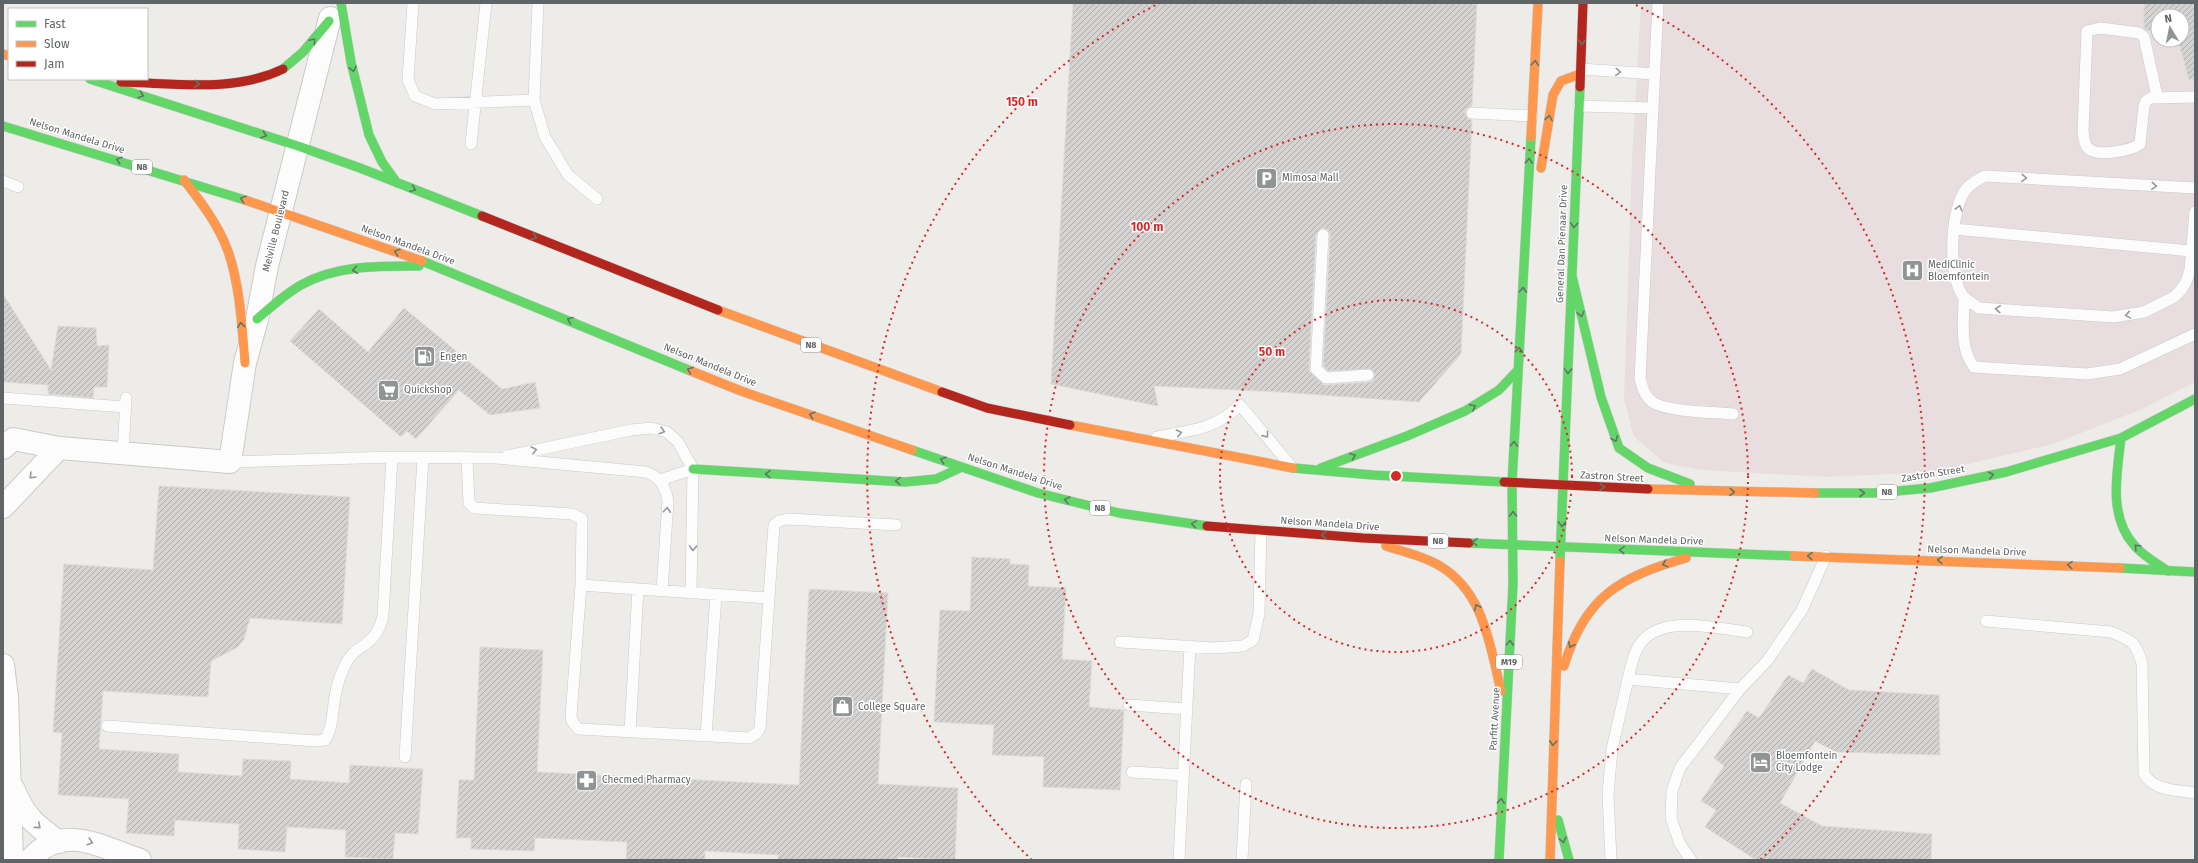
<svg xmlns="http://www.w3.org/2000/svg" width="2198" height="863" viewBox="0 0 2198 863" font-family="'Fira Sans',sans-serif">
<defs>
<pattern id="building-hatch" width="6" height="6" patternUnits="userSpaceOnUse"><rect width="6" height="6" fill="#d5d3d2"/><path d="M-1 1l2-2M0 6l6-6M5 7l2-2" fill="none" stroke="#b0afae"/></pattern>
</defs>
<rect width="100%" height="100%" fill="#eeece9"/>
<!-- medical -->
<path fill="#e8dedf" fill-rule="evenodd" d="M1641,3H2195V382L2142,409L2053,444L1934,472L1827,477L1701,470L1665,463L1634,437L1624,400L1632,160ZM2158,16H2182V40H2158Z"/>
<!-- building -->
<path fill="url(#building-hatch)" stroke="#dedbd8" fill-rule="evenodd" d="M1073,3H1477L1472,106L1466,109L1465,113L1468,119L1472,120L1461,354L1419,402L1279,392L1154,386L1158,406L1051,384ZM1324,228L1329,232L1330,235L1323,366L1328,371L1371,369L1375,375L1372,381L1369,382L1324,385L1309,371L1316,235L1320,229Z
M2144,3H2195V79L2189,80L2178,40H2182V16H2158V31H2148L2144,28Z
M3,294L51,370L58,326L96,328L97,346L109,345L107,387H94L93,398L48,394V385L3,382Z
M404,308L502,389L535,382L540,408L490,415L459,390L416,439L407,431L401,437L290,341L319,309L368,352Z
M159,486L350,497L342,624L250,618L244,639L238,647L211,661L208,697L103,691L99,749L179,754L178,772L242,776L243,759L291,761L290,779L349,783L350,765L423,769L418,834L395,833L393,859L345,857L346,830L287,827L285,852L238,849L239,824L175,820L174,836L126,833L129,799L58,795L62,733L53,732L64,564L153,570Z
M972,557L1010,559V564L1029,565L1028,586L1066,588L1062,659L1092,661L1089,707L1124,710L1120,790L1043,787L1044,757L992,755L994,725L934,722L940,610L970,611Z
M809,589L888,593L878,784L958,788L955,860L898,857L897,860H778V855L705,851V860H626L627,842L535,838L534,851L471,849V838H456L459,780H474L480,647L543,650L537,772L799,785Z
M1812,669L1849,690L1939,695L1940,755L1836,752L1815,741L1780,803L1822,826L1932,834L1931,860H1756L1705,827L1716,810L1701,801L1724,766L1714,758L1747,711L1759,718L1788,675L1803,683Z"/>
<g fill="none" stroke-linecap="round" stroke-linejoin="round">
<defs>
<path id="lane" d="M413,3L408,80L415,96L435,104L534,100
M538,3L534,100L545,137L568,175L597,199
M1658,3L1640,379C1643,388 1645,398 1654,403C1671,412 1713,412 1733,414
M1581,69L1655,74
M2157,96L2144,37L2139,33L2100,28L2087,31L2083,132C2084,137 2084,143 2087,147C2095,158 2130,151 2140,144L2144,106L2146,101L2151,98L2195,97
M1579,106L1653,108
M1472,113L1532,116
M471,144L486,3
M3,181L18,187
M2195,188L1985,176C1979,179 1972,183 1967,188C1950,207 1947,278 1964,297C1968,301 1975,305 1979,308L2113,317L2144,312L2174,297L2181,290L2186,282L2190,270L2195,212
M1954,229L2191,251
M1323,235L1316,369L1326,378L1368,375
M1964,297C1964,320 1959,348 1974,367L2087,374L2120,369L2195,334
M3,398L125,407
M1157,437C1192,430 1214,430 1240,405L1291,466
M123,454L126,398
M507,456L631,430L651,428L667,432L678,442L693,469L691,593
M467,459L469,503L474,508L572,514L582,519L581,585L571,716L572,721L578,729L749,738L757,733L760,728L774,525L779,521L788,519L896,525
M230,462L392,457L496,458L646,472C661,478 665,486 668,501L662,591
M660,480L693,469
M581,585L769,598
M1986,621L2111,632C2131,640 2136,642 2142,663L2144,774C2154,791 2177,790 2195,793
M1120,642L1214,648L1243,646L1253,640L1259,614L1261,530
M1628,679C1631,668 1633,653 1640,644C1660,614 1716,628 1747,632
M1129,705L1186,709
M107,726L316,741L325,740C334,726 332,708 336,692C337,683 341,674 345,665C355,643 377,648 383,615L392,457
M630,732L638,589
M706,736L716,595
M405,757L423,458
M1132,772L1183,775
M1179,860L1190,646
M1242,860L1246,784
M1611,860L1608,794L1612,749L1628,679L1740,689
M1691,860L1680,844L1671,818L1672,791L1680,768L1740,689L1767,661L1802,610L1826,556"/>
<path id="street" d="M3,448L13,439L59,448L230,462L245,363L257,319L267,266L330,18
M3,507L59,448
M3,665L7,697L12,860
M13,788C25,817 34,824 59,842
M30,860C63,822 101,847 140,860"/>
<path id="fast" d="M341,3L351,62L369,135L382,162L397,183
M283,69L303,52L329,21
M90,79L298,146L360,168L482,216
M3,126L245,200
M422,261L691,371
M1572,276L1601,397L1619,448L1648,468L1690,484
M257,319C271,307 285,294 301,285C337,265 379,266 419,266
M2121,438C2117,473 2108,516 2134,545C2143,556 2156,563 2168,571
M912,450L1038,493L1119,513L1207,526
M1293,468L1373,475L1504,482
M1321,468L1407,436L1465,411L1499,390L1518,370
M693,469L905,482L936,479L962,467
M1512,483L1531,137
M1563,485L1580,87
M1815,493H1875L1930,488L2006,472L2121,438L2195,399
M1469,543L1794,556
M1560,561L1563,485
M2120,568L2195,572
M1558,820L1569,860
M1499,860L1513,584L1512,483"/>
<path id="slow" d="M3,54L9,56
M1531,137L1538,3
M1541,168L1553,95L1561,81L1580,74
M184,180C201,202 218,224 228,251C240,286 242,326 245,363
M245,200L422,261
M718,310L942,392
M691,371L741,391L912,450
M1070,425L1293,468
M1648,489L1815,493
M1386,546C1404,552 1424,556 1440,566C1484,592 1490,646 1501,691
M1794,556L2120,568
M1564,666C1585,596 1620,577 1686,558
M1550,860L1560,561"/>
<path id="jam" d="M121,82C174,83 234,93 283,69
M1580,87L1583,3
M482,216L718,310
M942,392L987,408L1070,425
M1504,482L1648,489
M1207,526L1363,538L1469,543"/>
</defs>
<!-- lane casing -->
<use href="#lane" stroke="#cbcac9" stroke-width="12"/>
<!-- street casing -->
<use href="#street" stroke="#cbcac9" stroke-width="24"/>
<!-- fast casing -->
<use href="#fast" stroke="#cacac9" stroke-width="10"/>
<!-- slow casing -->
<use href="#slow" stroke="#cacac9" stroke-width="10"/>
<!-- jam casing -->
<use href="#jam" stroke="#cacac9" stroke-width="10"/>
<!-- lane -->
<use href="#lane" stroke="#fcfcfc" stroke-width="11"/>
<!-- street -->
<use href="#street" stroke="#fcfcfc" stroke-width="22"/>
<!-- fast -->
<use href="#fast" stroke="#63d668" stroke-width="9"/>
<!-- slow -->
<use href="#slow" stroke="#ff974d" stroke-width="9"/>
<!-- jam -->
<use href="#jam" stroke="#b3261e" stroke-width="9"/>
</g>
<!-- one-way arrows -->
<defs><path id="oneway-chevron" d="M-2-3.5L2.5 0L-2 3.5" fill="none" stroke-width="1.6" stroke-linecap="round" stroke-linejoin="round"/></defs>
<g stroke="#607566">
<use href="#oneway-chevron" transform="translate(313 41) rotate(-50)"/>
<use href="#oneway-chevron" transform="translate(1582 42) rotate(92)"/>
<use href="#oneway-chevron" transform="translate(1535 63) rotate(-87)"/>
<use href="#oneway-chevron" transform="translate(353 69) rotate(76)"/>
<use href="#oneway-chevron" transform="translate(197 84) rotate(3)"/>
<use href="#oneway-chevron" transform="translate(141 95) rotate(18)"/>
<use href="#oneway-chevron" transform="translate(1549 118) rotate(-81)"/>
<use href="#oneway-chevron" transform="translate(264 135) rotate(18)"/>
<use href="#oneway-chevron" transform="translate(119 160) rotate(-163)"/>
<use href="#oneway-chevron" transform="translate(1529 161) rotate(-87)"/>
<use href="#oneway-chevron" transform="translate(413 189) rotate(22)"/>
<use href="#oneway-chevron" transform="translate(243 199) rotate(-162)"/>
<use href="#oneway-chevron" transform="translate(1574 225) rotate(93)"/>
<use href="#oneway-chevron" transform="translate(534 237) rotate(22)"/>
<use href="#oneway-chevron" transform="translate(397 252) rotate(-161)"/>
<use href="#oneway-chevron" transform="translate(355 270) rotate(173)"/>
<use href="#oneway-chevron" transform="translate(1523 290) rotate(-87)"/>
<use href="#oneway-chevron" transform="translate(1581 314) rotate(77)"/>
<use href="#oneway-chevron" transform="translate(570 320) rotate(-158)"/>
<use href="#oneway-chevron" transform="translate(241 325) rotate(-96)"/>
<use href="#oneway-chevron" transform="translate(1519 350) rotate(-87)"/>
<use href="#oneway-chevron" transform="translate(690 370) rotate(-158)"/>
<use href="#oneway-chevron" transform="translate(1568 371) rotate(92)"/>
<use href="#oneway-chevron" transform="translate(1473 407) rotate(-28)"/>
<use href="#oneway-chevron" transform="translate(812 415) rotate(-161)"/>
<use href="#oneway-chevron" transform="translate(1615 439) rotate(68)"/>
<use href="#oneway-chevron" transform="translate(1514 444) rotate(-87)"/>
<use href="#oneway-chevron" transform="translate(1353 456) rotate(-20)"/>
<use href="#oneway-chevron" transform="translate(943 460) rotate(-161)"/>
<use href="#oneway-chevron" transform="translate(768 474) rotate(-177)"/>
<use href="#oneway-chevron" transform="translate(1991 475) rotate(-12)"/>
<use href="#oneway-chevron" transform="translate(898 481) rotate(-177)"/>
<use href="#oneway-chevron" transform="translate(1602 487) rotate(3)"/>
<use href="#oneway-chevron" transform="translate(1732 492) rotate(1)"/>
<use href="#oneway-chevron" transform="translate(1862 493)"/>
<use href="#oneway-chevron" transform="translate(1067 500) rotate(-166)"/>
<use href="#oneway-chevron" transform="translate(1513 514) rotate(-91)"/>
<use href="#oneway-chevron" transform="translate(1194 524) rotate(-171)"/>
<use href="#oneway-chevron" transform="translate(1562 524) rotate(92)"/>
<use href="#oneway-chevron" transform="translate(1324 535) rotate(-176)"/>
<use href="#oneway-chevron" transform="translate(1475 542) rotate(-178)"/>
<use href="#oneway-chevron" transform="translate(2137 547) rotate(-135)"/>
<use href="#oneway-chevron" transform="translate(1622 550) rotate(-178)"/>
<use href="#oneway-chevron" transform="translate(1810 556) rotate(-178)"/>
<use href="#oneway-chevron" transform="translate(1940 560) rotate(-178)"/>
<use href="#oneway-chevron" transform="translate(1665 564) rotate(162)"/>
<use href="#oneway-chevron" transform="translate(2070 565) rotate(-177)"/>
<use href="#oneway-chevron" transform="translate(1477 607) rotate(-117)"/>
<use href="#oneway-chevron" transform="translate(1510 643) rotate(-87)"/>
<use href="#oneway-chevron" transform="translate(1571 645) rotate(113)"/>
<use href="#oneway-chevron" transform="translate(1553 743) rotate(93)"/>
<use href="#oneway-chevron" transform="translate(1501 801) rotate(-87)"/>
<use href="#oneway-chevron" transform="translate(1563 840) rotate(75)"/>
</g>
<g stroke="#96999a">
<use href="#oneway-chevron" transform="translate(1618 72) rotate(4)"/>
<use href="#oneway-chevron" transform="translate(2024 178) rotate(4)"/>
<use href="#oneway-chevron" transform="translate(2154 186) rotate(4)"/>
<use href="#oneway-chevron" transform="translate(1959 208) rotate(-76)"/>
<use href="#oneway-chevron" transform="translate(1998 309) rotate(-176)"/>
<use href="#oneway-chevron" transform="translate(2128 315) rotate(171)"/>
<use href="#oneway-chevron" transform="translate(662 431) rotate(17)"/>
<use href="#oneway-chevron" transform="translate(1179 433) rotate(-11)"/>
<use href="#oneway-chevron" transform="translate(1266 435) rotate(51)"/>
<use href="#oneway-chevron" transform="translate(534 450) rotate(-13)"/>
<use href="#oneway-chevron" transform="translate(32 476) rotate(134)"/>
<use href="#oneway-chevron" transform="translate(667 510) rotate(-86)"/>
<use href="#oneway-chevron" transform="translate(693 548) rotate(92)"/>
<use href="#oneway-chevron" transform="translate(38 826) rotate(41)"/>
<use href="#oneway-chevron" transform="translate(90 842) rotate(17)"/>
</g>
<!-- distance rings -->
<g fill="none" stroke="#d62828" stroke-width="2" stroke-dasharray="2 4">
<circle cx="1396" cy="476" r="176"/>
<circle cx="1396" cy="476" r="352"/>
<path d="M1032 860A529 529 0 0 1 1156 5M1636 5A529 529 0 0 1 1760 860"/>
</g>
<!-- icons -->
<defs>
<symbol id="parking-square" viewBox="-11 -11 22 22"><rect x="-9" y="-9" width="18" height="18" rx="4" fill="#919494" stroke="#fff"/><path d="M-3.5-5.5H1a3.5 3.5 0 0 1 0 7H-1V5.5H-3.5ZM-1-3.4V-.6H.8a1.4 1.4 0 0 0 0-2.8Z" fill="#fff"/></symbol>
<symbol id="hospital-square" viewBox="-11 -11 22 22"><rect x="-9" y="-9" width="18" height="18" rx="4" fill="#919494" stroke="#fff"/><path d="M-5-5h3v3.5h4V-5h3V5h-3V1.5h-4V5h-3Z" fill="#fff"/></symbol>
<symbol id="fuel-square" viewBox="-11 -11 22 22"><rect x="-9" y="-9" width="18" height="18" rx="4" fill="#919494" stroke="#fff"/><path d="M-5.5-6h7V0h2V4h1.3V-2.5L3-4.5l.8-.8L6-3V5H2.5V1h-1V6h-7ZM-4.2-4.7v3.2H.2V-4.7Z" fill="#fff"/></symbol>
<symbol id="supermarket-square" viewBox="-11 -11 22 22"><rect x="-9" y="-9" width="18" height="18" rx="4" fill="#919494" stroke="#fff"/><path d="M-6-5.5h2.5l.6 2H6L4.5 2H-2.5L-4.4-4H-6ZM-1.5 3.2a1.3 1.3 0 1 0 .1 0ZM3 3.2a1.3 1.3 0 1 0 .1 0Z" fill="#fff"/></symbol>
<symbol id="shop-square" viewBox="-11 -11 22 22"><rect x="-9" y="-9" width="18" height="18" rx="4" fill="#919494" stroke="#fff"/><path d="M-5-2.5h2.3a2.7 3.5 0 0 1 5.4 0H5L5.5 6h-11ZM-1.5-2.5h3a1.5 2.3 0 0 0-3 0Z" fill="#fff"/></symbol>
<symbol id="hotel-square" viewBox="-11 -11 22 22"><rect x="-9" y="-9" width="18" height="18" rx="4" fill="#919494" stroke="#fff"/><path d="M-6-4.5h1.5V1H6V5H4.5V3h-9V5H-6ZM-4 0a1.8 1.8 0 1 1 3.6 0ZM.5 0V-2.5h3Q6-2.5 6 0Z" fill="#fff"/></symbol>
<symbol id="pharmacy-square" viewBox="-11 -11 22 22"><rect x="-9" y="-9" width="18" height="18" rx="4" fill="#919494" stroke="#fff"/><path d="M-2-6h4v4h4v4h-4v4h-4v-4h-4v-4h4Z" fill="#fff"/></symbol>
</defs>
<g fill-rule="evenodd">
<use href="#parking-square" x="1254" y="166" width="25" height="25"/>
<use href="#hospital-square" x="1900" y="258" width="25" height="25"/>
<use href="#fuel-square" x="412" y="344" width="25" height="25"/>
<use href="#supermarket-square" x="376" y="378" width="25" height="25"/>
<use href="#shop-square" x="830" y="694" width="25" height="25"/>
<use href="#hotel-square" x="1748" y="750" width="25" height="25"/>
<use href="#pharmacy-square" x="574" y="768" width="25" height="25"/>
</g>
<g text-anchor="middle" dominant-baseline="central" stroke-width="3" stroke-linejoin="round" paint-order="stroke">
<!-- shield labels -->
<g fill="#fff" stroke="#8f9294" stroke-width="1">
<rect x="132" y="160" width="20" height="14" rx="3"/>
<rect x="801" y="338" width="20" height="14" rx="3"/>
<rect x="1877" y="485" width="20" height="14" rx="3"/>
<rect x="1090" y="501" width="20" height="14" rx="3"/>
<rect x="1428" y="534" width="20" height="14" rx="3"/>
<rect x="1496" y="655" width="26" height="14" rx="3"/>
</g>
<g font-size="9" font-weight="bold" fill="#5f6466">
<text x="142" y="167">N8</text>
<text x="811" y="345">N8</text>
<text x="1887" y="492">N8</text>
<text x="1100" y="508">N8</text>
<text x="1438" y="541">N8</text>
<text x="1509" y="662">M19</text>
</g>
<!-- street labels -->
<g font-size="10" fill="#5f6466" stroke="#fff">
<text transform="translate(77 136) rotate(17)">Nelson Mandela Drive</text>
<text transform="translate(276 231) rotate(-76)">Melville Boulevard</text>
<text transform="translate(1562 244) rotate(-88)">General Dan Pienaar Drive</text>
<text transform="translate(408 245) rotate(20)">Nelson Mandela Drive</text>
<text transform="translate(710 365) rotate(22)">Nelson Mandela Drive</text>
<text transform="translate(1015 472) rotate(18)">Nelson Mandela Drive</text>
<text transform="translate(1933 474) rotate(-9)">Zastron Street</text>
<text transform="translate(1612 477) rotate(3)">Zastron Street</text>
<text transform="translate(1330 524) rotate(4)">Nelson Mandela Drive</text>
<text transform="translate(1654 540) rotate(2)">Nelson Mandela Drive</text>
<text transform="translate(1977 551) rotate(2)">Nelson Mandela Drive</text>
<text transform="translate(1495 719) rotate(-87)">Parfitt Avenue</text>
</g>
<!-- poi labels -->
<g font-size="10" fill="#5f6466" stroke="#fff" text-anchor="start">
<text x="1282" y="178">Mimosa Mall</text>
<text x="1928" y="265">MediClinic<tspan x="1928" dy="12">Bloemfontein</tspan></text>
<text x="440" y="357">Engen</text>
<text x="404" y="390">Quickshop</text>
<text x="858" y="707">College Square</text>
<text x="1776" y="756">Bloemfontein<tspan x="1776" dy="12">City Lodge</tspan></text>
<text x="602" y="780">Checmed Pharmacy</text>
</g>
</g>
<circle cx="1396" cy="476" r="6" fill="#d62828" stroke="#fff" stroke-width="2"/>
<g font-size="12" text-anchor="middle" font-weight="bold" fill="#d62828" stroke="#fff" stroke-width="3" stroke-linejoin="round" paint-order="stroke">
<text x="1022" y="106">150 m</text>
<text x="1147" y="231">100 m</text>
<text x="1272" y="356">50 m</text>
</g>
<!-- border -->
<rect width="2198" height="863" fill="none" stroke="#5f6466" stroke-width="8"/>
<!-- legend -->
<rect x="8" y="8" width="140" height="72" fill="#ffffff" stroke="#bfc1c2"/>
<rect x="16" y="21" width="20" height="6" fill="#63d668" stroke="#bfc1c2"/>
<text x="44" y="28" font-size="12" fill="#5f6466">Fast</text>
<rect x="16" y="41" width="20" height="6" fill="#ff974d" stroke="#bfc1c2"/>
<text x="44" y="48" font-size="12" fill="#5f6466">Slow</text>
<rect x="16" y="61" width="20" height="6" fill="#b3261e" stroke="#bfc1c2"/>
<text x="44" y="68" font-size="12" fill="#5f6466">Jam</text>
<!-- north arrow -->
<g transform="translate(2170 28) rotate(350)"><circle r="19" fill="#ffffff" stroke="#bfc1c2"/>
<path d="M0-3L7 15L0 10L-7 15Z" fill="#919494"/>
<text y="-6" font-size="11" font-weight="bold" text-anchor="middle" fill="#5f6466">N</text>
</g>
</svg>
